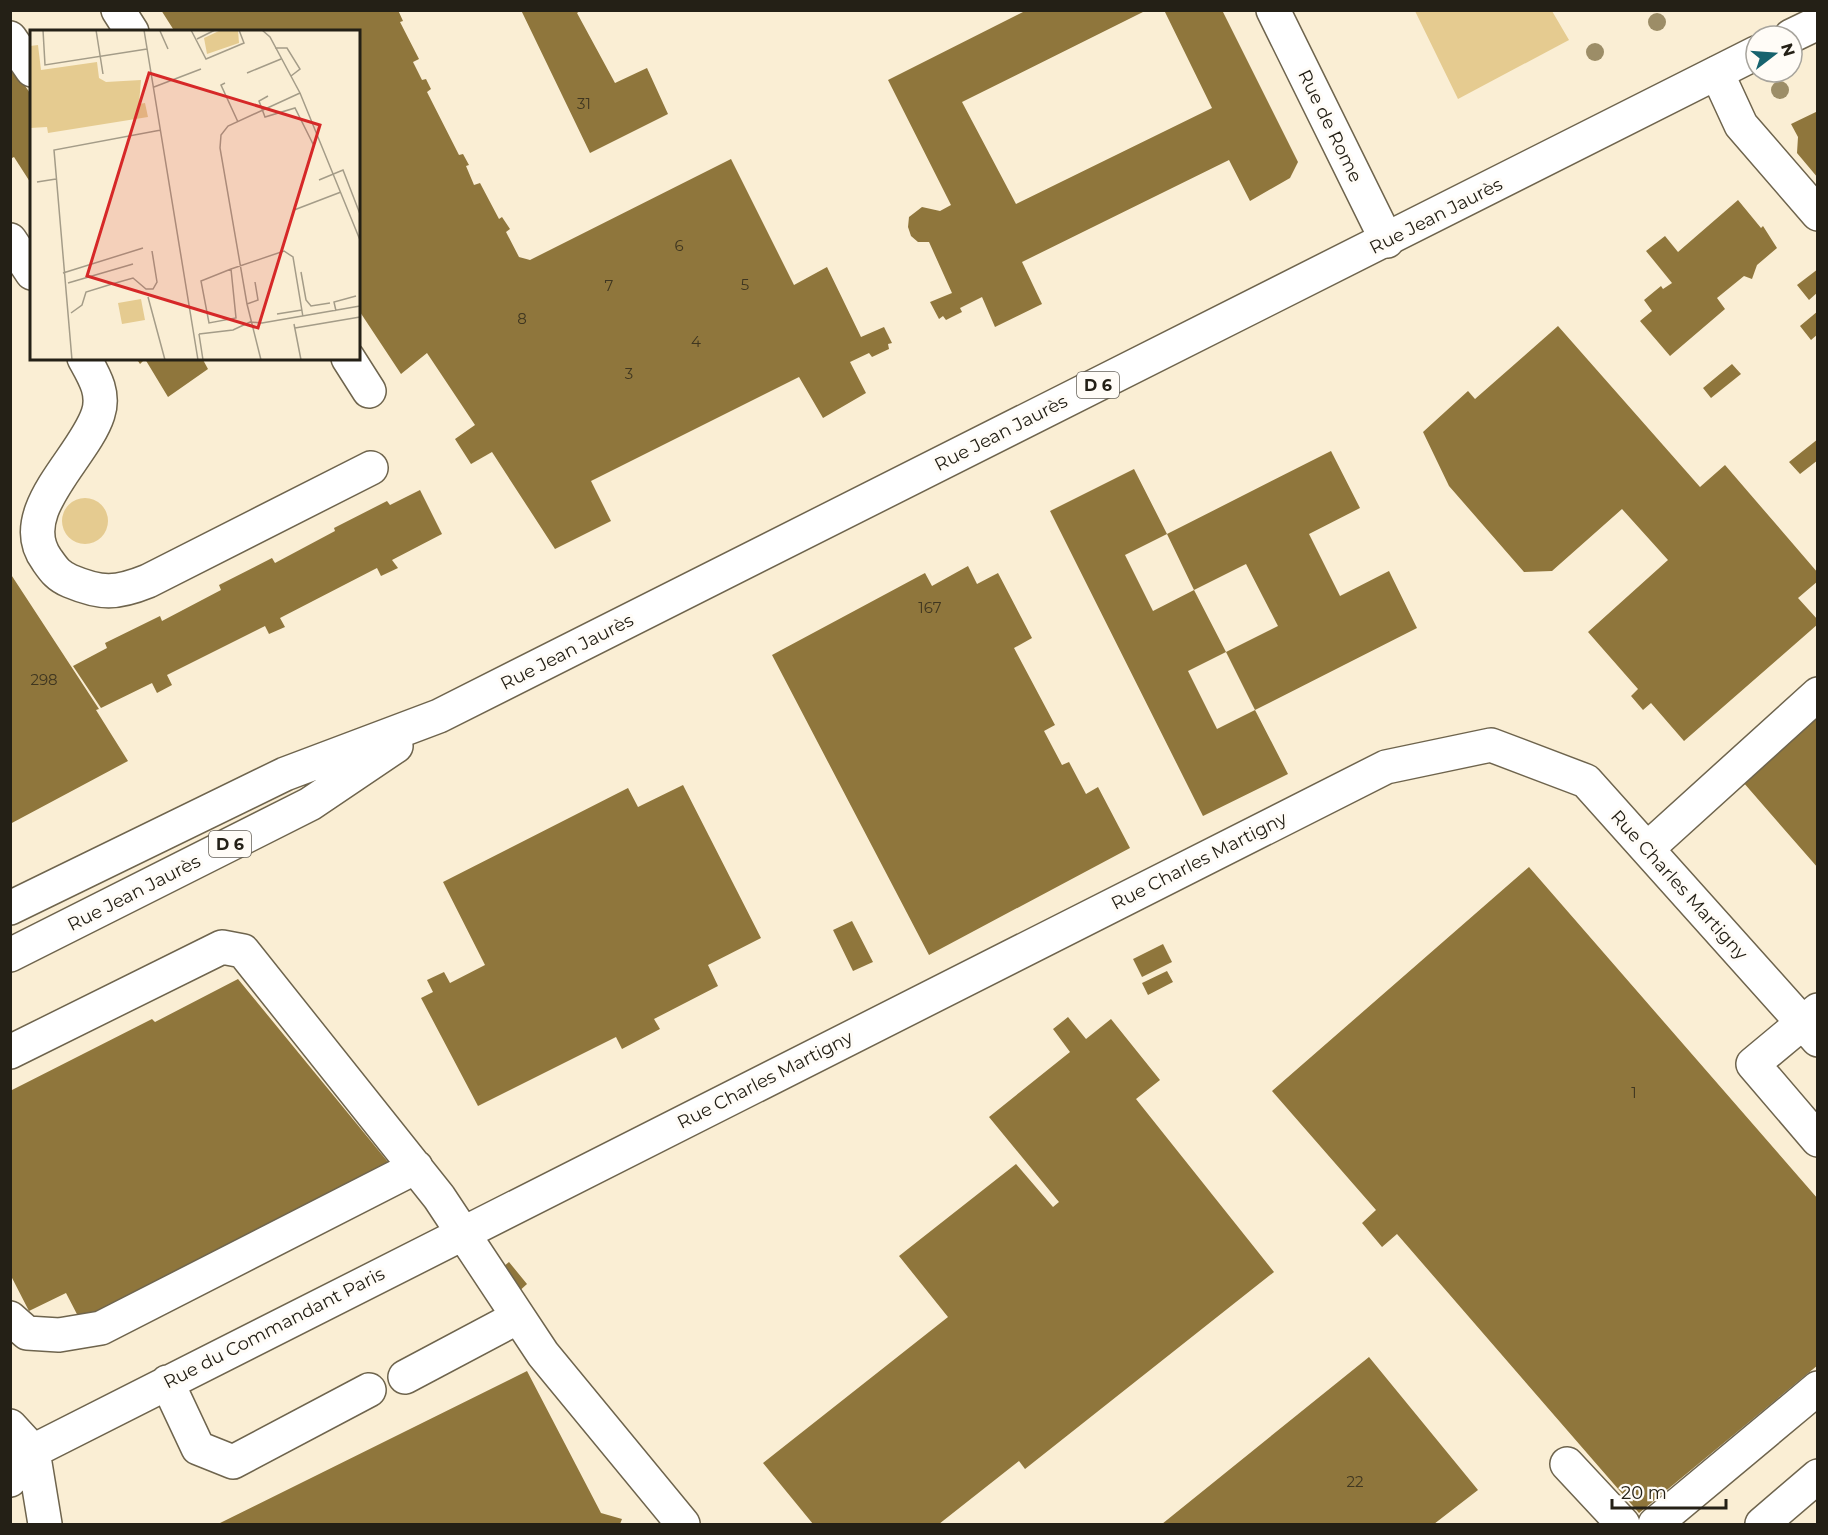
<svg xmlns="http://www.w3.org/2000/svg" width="1828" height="1535" viewBox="0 0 1828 1535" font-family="Montserrat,sans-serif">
<rect width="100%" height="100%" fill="#faeed4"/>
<!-- green -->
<path fill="#e5cb90" d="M1415,11H1552L1569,40L1458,99Z
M62 521a23 23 0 1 1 46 0a23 23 0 1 1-46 0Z"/>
<!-- building -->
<path fill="#8f763c" d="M161,10H398L403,21L400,22L419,59L413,62L422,80L426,79L431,89L427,92L459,155L463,154L469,165L466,166L474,185L480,183L499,219L502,217L510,229L506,232L519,257L530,260L731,159L794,285L827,267L861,337L884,327L892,343L888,344L889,349L872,357L869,353L850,362L866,393L823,418L799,377L591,481L611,521L555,549L492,452L471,464L455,439L475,425L427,353L401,374L358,309V32H175Z
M521,10H581L577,13L615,83L647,68L668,114L590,153Z
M1027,10H1147L962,102L1016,204L1212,108L1164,10H1222L1298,162L1290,178L1250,201L1229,160L1022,262L1042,304L995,327L982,297L960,308L962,312L946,320L943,316L939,319L930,302L952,293L929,242H918L911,236L908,227L909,217L922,207L940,211L951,205L888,80Z
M10,64L32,96V185L14,157L10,159Z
M1818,111V178L1797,153L1798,137L1791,124Z
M1738,200L1761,228L1763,226L1777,248L1757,265L1752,279L1744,276L1717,298L1725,309L1670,356L1640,321L1652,311L1644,300L1661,286L1663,289L1672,283L1646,251L1665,236L1678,252Z
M1818,269V292L1809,300L1797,285Z
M1818,311V334L1811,340L1800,326Z
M1558,326L1700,487L1725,465L1818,573V581L1798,598L1818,620V624L1684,741L1651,703L1643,710L1631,696L1638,689L1588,632L1668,560L1622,509L1552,571L1524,572L1449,486L1423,432L1468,391L1475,399Z
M136,358H202L208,369L168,397L145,359L140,364Z
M1732,364L1741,374L1711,398L1703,388Z
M1818,439V460L1800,474L1789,462Z
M1331,451L1360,508L1309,534L1340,596L1389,571L1417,628L1255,710L1226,652L1278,626L1246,564L1194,590L1167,534Z
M1134,469L1167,534L1125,555L1153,611L1194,590L1226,652L1188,671L1217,729L1255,710L1288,774L1203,816L1050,511Z
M420,490L442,534L392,560L398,568L381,576L377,568L280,618L285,627L269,634L265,626L167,675L172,685L157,693L152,683L101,708L73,666L107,648L105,643L160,616L162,621L221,590L219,585L272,558L275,563L335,531L334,528L387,501L390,505Z
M968,566L977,584L998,573L1032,638L1014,648L1055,725L1044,731L1062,765L1069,762L1086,794L1098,787L1130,848L929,955L772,655L925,573L932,586Z
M10,573L99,709L96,710L128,761L10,824Z
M1818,717V868L1743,782Z
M683,785L761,938L708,965L718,986L654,1019L660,1029L622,1049L616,1037L478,1106L421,998L433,992L427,980L444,972L450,983L485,965L443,882L628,788L638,807Z
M1529,867L1818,1199V1365L1639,1513L1397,1234L1382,1247L1362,1223L1376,1210L1272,1091Z
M852,921L873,962L853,971L833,930Z
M1163,944L1172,962L1142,977L1133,959Z
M1167,971L1173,982L1148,995L1142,983Z
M238,979L388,1162L80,1320L66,1293L29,1311L10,1274V1091L152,1019L155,1022Z
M1068,1017L1086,1039L1111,1019L1160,1080L1136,1099L1274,1272L1025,1469L1019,1461L939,1524H813L763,1463L948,1317L899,1256L1016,1164L1053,1207L1059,1202L989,1117L1070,1052L1053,1029Z
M509,1262L527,1284L516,1294L498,1271Z
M1369,1357L1478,1490L1434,1524H1162Z
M527,1371L601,1513L622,1519L620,1524H218Z"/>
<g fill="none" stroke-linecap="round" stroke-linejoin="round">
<defs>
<path id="minor" d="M118,10L132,32
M1273,10L1387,241
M10,38L32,70
M1717,73L1741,125L1818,214
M10,240L32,273
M84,358C94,376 105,393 98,414C84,458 12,513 47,560C54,570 58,576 70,581C101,594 116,594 148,581L371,468
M348,358L369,391
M1647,849L1818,694
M1818,1010L1753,1064L1818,1140
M10,1052L222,947L243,951L439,1197L543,1354L683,1524
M10,1318L27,1333L59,1335L101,1328L416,1167
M405,1377L518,1317
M167,1382L198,1448L233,1462L369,1390
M10,1426L33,1451L45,1524
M1567,1464L1623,1524
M10,1480L33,1451L1386,767L1491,745L1586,781L1818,1040
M1655,1524L1818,1388
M1762,1524L1818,1476"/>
<path id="major" d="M1791,36L1818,23
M10,908L285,774L439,716L1756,53
M10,955L310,804L396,746"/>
</defs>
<!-- minor casing -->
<use href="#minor" stroke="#6e644d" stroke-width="36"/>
<!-- major casing -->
<use href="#major" stroke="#6e644d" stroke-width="36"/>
<!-- minor -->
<use href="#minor" stroke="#fff" stroke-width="33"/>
<!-- major -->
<use href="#major" stroke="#fff" stroke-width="33"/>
</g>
<!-- trees -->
<g fill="#9c8d67">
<circle cx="1657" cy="22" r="9"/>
<circle cx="1595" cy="52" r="9"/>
<circle cx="1780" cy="90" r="9"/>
</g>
<g text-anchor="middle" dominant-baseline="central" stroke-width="6" stroke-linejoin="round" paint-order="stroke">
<!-- number labels -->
<g font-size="15" fill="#3f3620">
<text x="584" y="103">31</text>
<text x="679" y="245">6</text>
<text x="745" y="284">5</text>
<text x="609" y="285">7</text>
<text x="522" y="318">8</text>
<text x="696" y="341">4</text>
<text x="629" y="373">3</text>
<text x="930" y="607">167</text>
<text x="44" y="679">298</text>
<text x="1634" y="1092">1</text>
<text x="1355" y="1481">22</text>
</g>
<!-- shield labels -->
<g fill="#fffcf7" stroke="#66625a" stroke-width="1.5">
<rect x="1077" y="372" width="42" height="26" rx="4.5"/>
<rect x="209" y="831" width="42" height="26" rx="4.5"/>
</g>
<g font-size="16" font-weight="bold" fill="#242016">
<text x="1098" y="385">D 6</text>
<text x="230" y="844">D 6</text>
</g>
<!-- street labels -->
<g font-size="18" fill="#242016" stroke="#fffcf7">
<text transform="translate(1330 126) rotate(64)">Rue de Rome</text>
<text transform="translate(1436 216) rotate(-27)">Rue Jean Jaurès</text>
<text transform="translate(1001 433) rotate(-27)">Rue Jean Jaurès</text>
<text transform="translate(567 652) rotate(-27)">Rue Jean Jaurès</text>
<text transform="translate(1199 861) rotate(-27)">Rue Charles Martigny</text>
<text transform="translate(1679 885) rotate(48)">Rue Charles Martigny</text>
<text transform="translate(134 893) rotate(-27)">Rue Jean Jaurès</text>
<text transform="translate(765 1080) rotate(-27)">Rue Charles Martigny</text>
<text transform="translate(274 1328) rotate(-27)">Rue du Commandant Paris</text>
</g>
</g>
<!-- overview -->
<g transform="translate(30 30)">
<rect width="330" height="330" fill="#faeed4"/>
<path d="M191,0H208L209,13L177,24L174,8ZM8,15L11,40L67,32L69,48L76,52L111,50L109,74L115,73L118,87L18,103L17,97L0,98V16ZM111,269L115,290L92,294L88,273Z" fill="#e5cb90"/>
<path fill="none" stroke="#a49c88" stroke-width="1.5" d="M13,0L15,35L117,19M66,0L73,44M114,0L168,330M161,0L176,29L214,13L209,0M232,0L240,7L270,63L330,210M130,1L138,19M167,9L185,0M245,18H257L270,39L261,46M217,43L251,29M195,53L191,55L208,92M124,57L171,39M238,66L229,71L235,87L265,78L284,116M289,150L313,140L330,184M7,152L26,149M264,180L311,162M201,239L206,288L179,293L171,251L201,239L254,221L263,227L273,287M271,242L276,270L281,276L300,273M33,243L113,218M38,253L103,234M118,267L135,330M217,274L228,270L225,252M306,281L304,272L326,266M41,283L52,275L56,262L82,254L103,248L116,259H123L127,252L122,221M247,284L272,280M264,294L271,330M265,298L330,287M169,304L203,300L220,292L232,293L330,276M169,304L173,330M42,330L24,120L131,100M231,330L217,274L190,118L191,105L198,96L270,63"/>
<path fill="#d62828" fill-opacity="0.15" stroke="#d62828" stroke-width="3" d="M119,43L290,95L228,298L57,246Z"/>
<rect width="330" height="330" fill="none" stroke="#242016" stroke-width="3"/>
</g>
<!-- border -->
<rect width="1828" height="1535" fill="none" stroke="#242016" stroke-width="24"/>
<!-- north arrow -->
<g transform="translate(1774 54) rotate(73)"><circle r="28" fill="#fffcf7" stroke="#a7a49d" stroke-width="1.5"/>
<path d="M0-4.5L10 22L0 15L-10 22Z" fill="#17636e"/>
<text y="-9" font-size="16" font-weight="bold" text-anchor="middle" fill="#242016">N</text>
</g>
<!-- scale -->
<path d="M1612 1499v9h114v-9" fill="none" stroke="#242016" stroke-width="3"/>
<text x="1621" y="1499" font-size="18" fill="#242016" stroke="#fffcf7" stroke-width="4.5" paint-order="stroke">20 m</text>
</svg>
